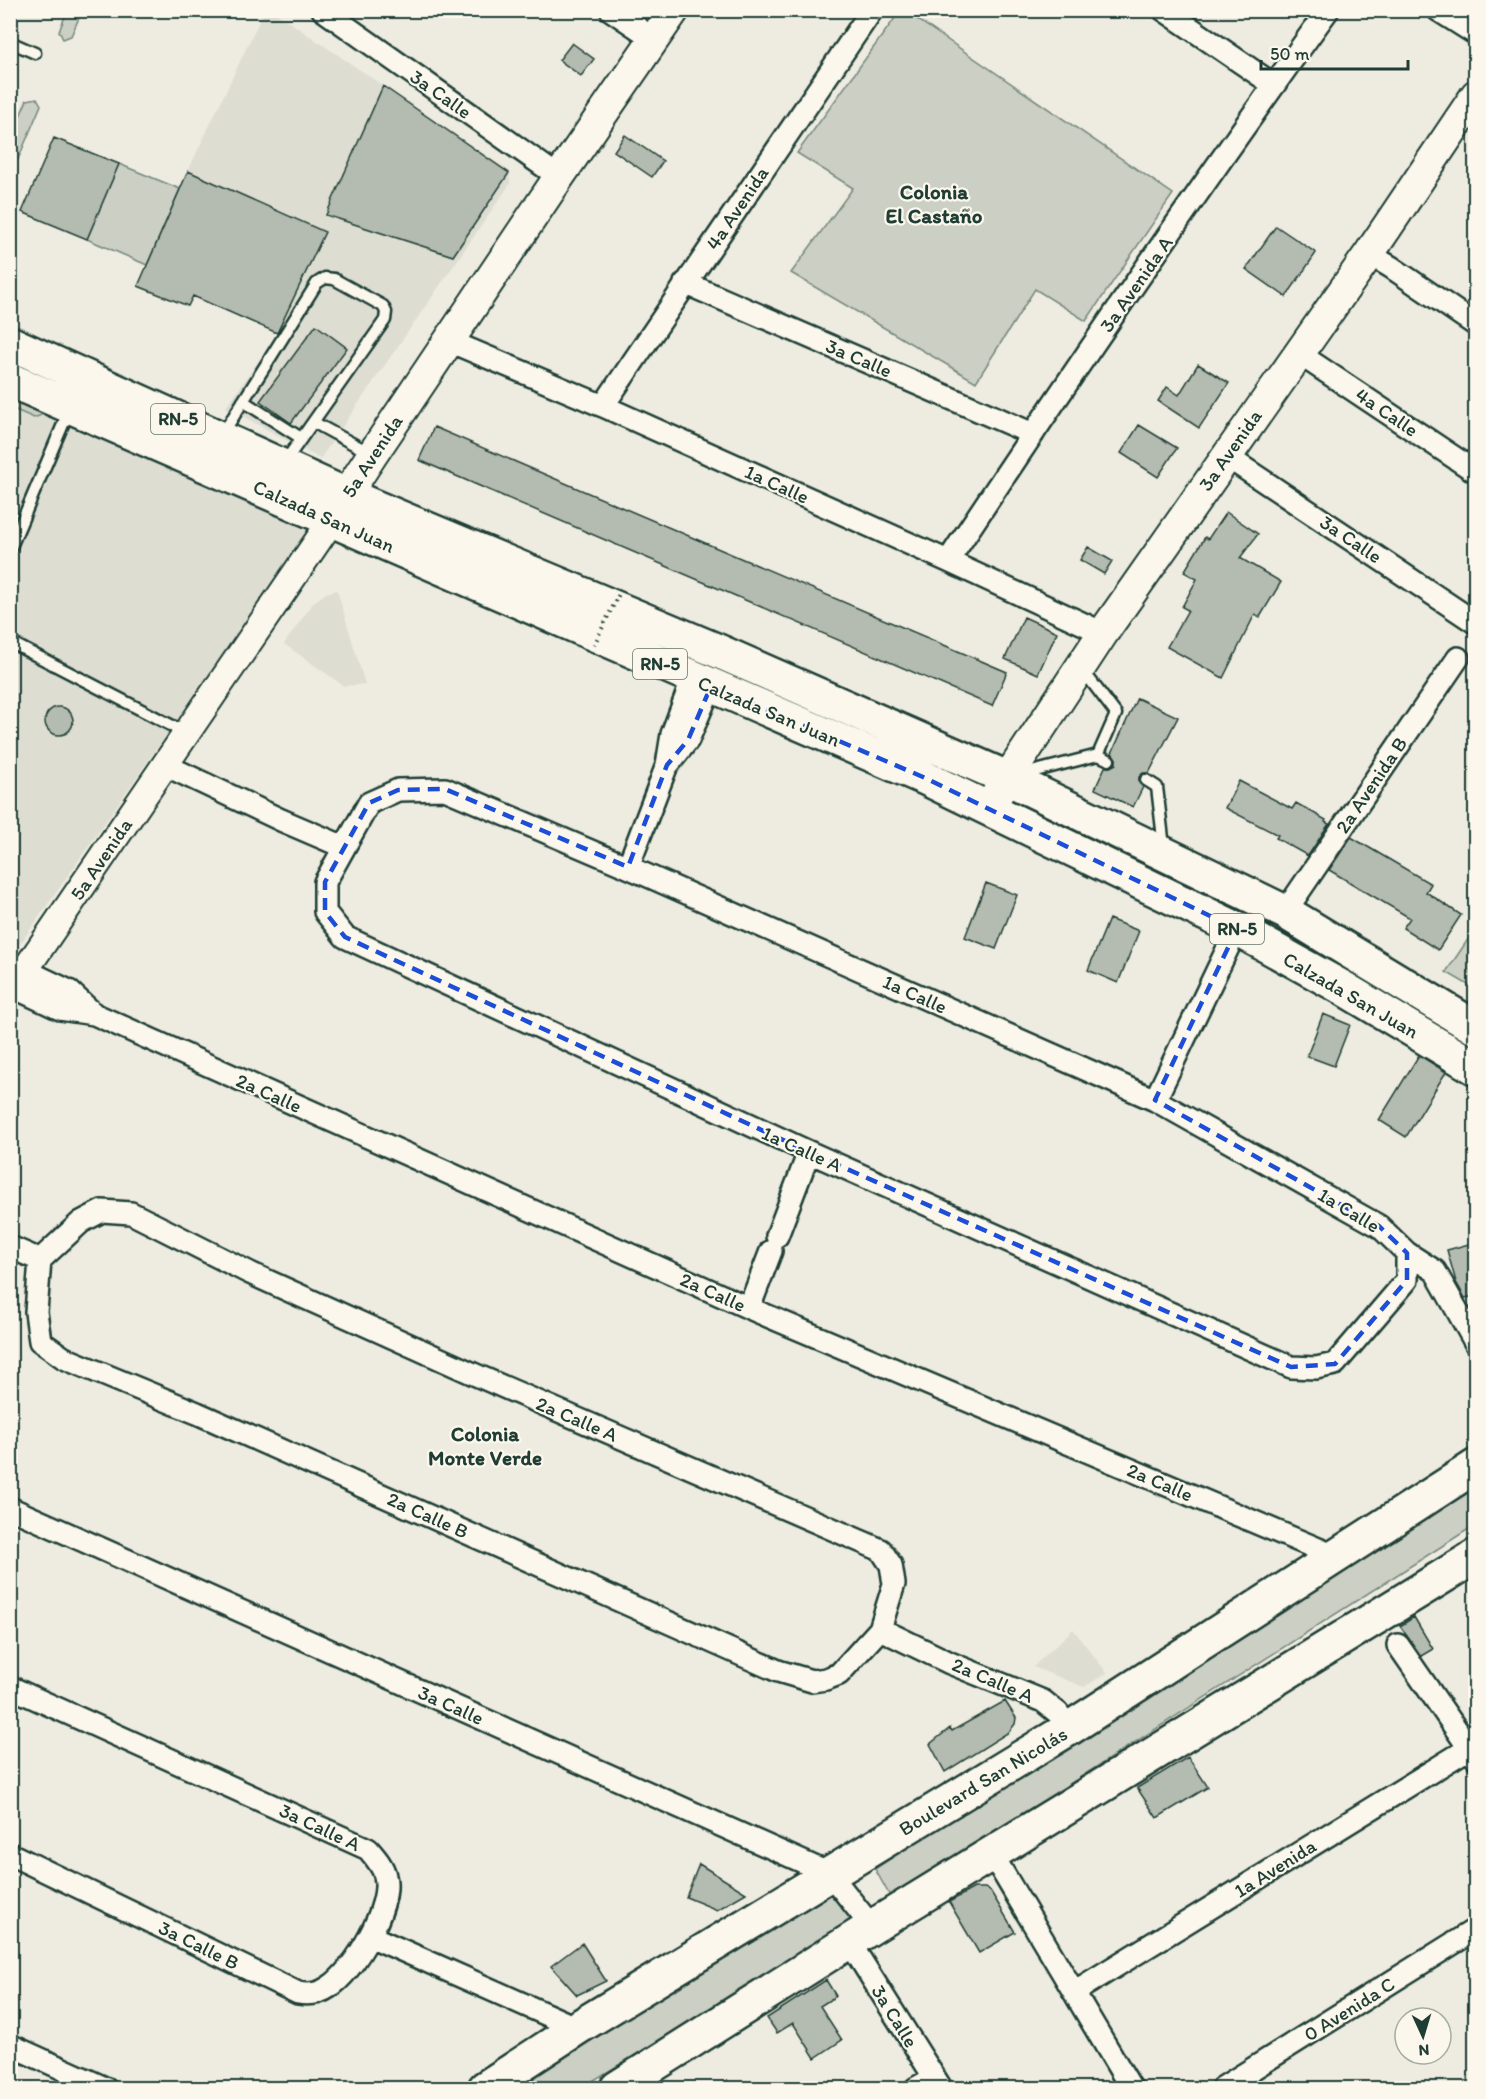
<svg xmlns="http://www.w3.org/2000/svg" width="1486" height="2099" viewBox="0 0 1486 2099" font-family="Itim,sans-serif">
<rect width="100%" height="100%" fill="#eeece1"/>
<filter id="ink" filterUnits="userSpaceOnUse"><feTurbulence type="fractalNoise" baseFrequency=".0167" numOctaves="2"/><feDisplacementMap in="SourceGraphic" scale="12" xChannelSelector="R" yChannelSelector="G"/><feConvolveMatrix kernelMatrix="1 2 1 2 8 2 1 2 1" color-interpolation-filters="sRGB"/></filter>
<g filter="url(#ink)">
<!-- built -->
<path fill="#ddddd2" d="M264,11H273L509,171L510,184L320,459L226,407L278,334L193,296L188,306L138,286L188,171Z
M11,400L309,531L11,957Z
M337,590L365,684L344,686L284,644L314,602L326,593Z
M1073,1629L1107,1673L1084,1687L1033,1667Z"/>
<!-- green -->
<path fill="#cbcfc4" stroke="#75867c" stroke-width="1.5" d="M74,11L79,14V18L71,36L63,39L59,31L67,12Z
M900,11H905L1173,194L1086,321L1035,289L976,382L791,273L853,188L797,153Z
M37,98L41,105L11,176V136L27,100Z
M119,164L180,189L147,265L87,239Z
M11,390L54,410L34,418L11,408Z
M1475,929V989L1446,972Z
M1475,1468V1525L891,1898L875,1869Z
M844,1879L868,1913L581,2088H504Z"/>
<!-- building -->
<path fill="#b4bbb0" stroke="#1f3d34" stroke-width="1.5" d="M572,43L594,59L581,76L559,60Z
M383,86L509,173L453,256L326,215Z
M625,135L663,161L652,177L614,151Z
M54,138L119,164L87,239L22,212Z
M188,171L325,232L277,333L193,296L188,306L138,286Z
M1276,226L1316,253L1286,297L1246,269Z
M316,325L347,348L291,423L260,401Z
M1198,364L1229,383L1199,428L1158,401L1167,387L1179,395Z
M1139,425L1177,448L1158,477L1121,453Z
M434,427L1007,672L992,706L419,460Z
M1226,512L1258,534L1240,558L1281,582L1260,617L1255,614L1223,678L1167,647L1188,610L1182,607L1197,579L1184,572L1205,537L1208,539Z
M1088,547L1112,561L1104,574L1080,560Z
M1024,617L1057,632L1038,674L1005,659Z
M1137,698L1178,717L1149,773H1143L1139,777V783L1143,787L1133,807L1095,789L1105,767H1110L1116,764V759L1112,753Z
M45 721a14 14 0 1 1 28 0a14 14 0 1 1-28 0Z
M1239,781L1292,809L1296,803L1326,820L1325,822L1329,824L1308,856L1276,838L1278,835L1225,808Z
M1351,837L1431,884L1426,892L1461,915L1438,950L1403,928L1410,918L1329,870Z
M986,883L1017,895L996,949L965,937Z
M1109,919L1139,931L1118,983L1088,970Z
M1323,1014L1350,1025L1334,1066L1307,1056Z
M1419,1055L1446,1072L1406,1137L1379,1120Z
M1476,1242V1296L1465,1298L1456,1282L1447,1250Z
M1414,1617L1433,1649L1421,1656L1400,1626Z
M1005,1701L1016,1718L1015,1724L1009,1732L945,1772L930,1744L950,1728L952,1731Z
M1188,1757L1208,1787L1157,1818L1137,1788Z
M699,1864L746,1893L717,1910L686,1897Z
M974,1888H985L991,1892L1015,1932L979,1953L949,1902Z
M582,1943L606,1981L577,1995L551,1966Z
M826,1980L836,1996L820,2006L842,2040L815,2058L793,2023L777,2033L767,2018Z"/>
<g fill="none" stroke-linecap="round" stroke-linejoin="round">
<defs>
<path id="service" d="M10,42L35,53
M243,401L301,438
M313,422L370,453
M222,435L317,283L325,278L334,279L383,306L386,312L385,320L284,463
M10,549L70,408
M10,642L186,733
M1082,669L1116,714L1098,755
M1020,775L1098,755L1109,760
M1146,780L1157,787L1164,847"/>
<path id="minor" d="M323,10L559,177
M611,10L654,39
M1164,10L1274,85
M1438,10L1476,34
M1369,254L1391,267L1476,325
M685,283L1033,434
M449,341L603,406L948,561L1103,633
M1298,353L1476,472
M603,406L872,10
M1226,456L1476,623
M948,561C1071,375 1197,191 1328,10
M165,765L281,820L344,847
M668,765L688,740L711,686
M628,867L667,765L672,734L693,678
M1285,912L1458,658
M25,970L69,991L94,1014
M13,987L60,1009L94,1014L749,1308L1337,1557
M1155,1100L1237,929
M102,1211L131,1213L250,1273L476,1375L881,1550L891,1565L894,1584L880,1629L839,1674L826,1679L812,1681L778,1671L197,1413L64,1358L40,1341L36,1312L40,1260L81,1222Z
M777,1236L809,1152
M10,1247L40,1260
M1407,1253V1280L1335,1364L1316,1368L1291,1367L809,1152L345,937L325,912V882L369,803L398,790L445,789L628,867L1155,1100L1379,1226L1407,1253L1435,1271L1476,1344
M749,1308L771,1251
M10,1508L830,1874L872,1927
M880,1629L950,1663L1043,1701L1058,1713L1070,1728
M1398,1645L1476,1758
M10,1687L368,1849C375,1857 383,1866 385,1876C393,1905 354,1972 329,1987C319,1994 310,1995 298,1993L10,1854
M992,1854L1131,2088
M370,1936L577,2028
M850,1943L941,2088
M1074,1992L1476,1744
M10,2045L105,2088
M916,2088L934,2078
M1222,2088L1476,1929"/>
<path id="tertiary" d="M10,992L332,520"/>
<path id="secondary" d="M334,517L346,495L372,455L559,177L674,10
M988,808L1103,633L1369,254L1476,95"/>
<path id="primary" d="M10,343L346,495L718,651L1007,778L1285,912L1476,1028
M10,380L923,777L1237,929L1343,988L1476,1068
M485,2088L577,2028L1070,1728L1476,1466
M617,2088L872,1927L1476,1556"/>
</defs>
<!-- service casing -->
<use href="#service" stroke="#1f3d34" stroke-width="15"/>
<!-- minor casing -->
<use href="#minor" stroke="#1f3d34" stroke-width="26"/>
<!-- tertiary casing -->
<use href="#tertiary" stroke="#1f3d34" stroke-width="30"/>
<!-- secondary casing -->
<use href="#secondary" stroke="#1f3d34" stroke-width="34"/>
<!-- primary casing -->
<use href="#primary" stroke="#1f3d34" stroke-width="38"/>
<!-- service -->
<use href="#service" stroke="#fbf7ec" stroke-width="10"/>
<!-- minor -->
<use href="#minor" stroke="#fbf7ec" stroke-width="21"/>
<!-- tertiary -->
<use href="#tertiary" stroke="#fbf7ec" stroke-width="26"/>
<!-- secondary -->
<use href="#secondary" stroke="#fbf7ec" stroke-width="30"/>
<!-- primary -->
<use href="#primary" stroke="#fbf7ec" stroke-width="33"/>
<!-- path-bridge -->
<path stroke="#1f3d34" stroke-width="4" stroke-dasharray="1.5 4.5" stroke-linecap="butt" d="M594,645L619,594"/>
</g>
</g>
<!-- marked area -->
<path fill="none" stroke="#1d4ed8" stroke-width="4.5" stroke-dasharray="12 8" stroke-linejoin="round" d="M711,686L923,777L1237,929L1155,1100L1379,1226L1407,1253V1280L1335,1364L1291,1367L809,1152L345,937L325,912V882L369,803L398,790L445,789L628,867L667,765L688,740Z"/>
<g text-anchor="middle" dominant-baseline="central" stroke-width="4.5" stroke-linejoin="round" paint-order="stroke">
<!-- shield labels -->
<g fill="#fbf7ec" stroke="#61756b" stroke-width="1.5">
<rect x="151" y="404" width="54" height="30" rx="4.5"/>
<rect x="633" y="649" width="54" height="30" rx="4.5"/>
<rect x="1210" y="914" width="54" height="30" rx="4.5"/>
</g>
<g font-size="18" font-weight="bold" fill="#1f3d34">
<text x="178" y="419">RN-5</text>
<text x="660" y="664">RN-5</text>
<text x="1237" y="929">RN-5</text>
</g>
<!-- street labels -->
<g font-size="20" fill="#1f3d34" stroke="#fbf7ec">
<text transform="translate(441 94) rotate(35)">3a Calle</text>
<text transform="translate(737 208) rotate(-56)">4a Avenida</text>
<text transform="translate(1136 284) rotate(-55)">3a Avenida A</text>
<text transform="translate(859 358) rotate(23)">3a Calle</text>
<text transform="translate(1387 412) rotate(34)">4a Calle</text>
<text transform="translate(1230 450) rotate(-55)">3a Avenida</text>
<text transform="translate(372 456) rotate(-57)">5a Avenida</text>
<text transform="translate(777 484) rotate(24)">1a Calle</text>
<text transform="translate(324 516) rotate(24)">Calzada San Juan</text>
<text transform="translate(1351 539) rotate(34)">3a Calle</text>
<text transform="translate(769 711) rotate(23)">Calzada San Juan</text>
<text transform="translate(1371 785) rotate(-56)">2a Avenida B</text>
<text transform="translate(101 859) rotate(-56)">5a Avenida</text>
<text transform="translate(915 994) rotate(24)">1a Calle</text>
<text transform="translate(1351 995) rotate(30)">Calzada San Juan</text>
<text transform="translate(269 1093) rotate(24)">2a Calle</text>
<text transform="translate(802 1149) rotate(24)">1a Calle A</text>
<text transform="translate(1349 1210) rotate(31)">1a Calle</text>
<text transform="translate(713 1292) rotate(24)">2a Calle</text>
<text transform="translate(577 1419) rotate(23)">2a Calle A</text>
<text transform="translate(1160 1482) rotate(23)">2a Calle</text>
<text transform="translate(428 1515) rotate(24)">2a Calle B</text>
<text transform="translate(993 1680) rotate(23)">2a Calle A</text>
<text transform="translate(451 1705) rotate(24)">3a Calle</text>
<text transform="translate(983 1781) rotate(-31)">Boulevard San Nicolás</text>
<text transform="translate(320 1827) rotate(25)">3a Calle A</text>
<text transform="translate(1275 1868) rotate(-32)">1a Avenida</text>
<text transform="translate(199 1945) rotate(26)">3a Calle B</text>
<text transform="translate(1349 2009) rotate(-32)">0 Avenida C</text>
<text transform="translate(895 2016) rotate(58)">3a Calle</text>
</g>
<!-- neighbourhood labels -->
<g font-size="21" font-weight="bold" fill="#1f3d34" stroke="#fbf7ec">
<text x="934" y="191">Colonia<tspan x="934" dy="24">El Castaño</tspan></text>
<text x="485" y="1433">Colonia<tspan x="485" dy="24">Monte Verde</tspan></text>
</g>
</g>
<!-- margin -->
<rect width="1486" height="2099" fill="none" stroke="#fbf7ec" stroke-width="36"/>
<rect x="18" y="18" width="1450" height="2063" fill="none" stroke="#1f3d34" stroke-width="2" filter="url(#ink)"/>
<!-- north arrow -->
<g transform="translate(1423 2036) rotate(176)"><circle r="28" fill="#fbf7ec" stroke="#a3ada2" stroke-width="1.5"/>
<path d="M0-4.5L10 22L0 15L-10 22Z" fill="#1f3d34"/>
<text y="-9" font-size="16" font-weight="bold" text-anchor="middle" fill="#1f3d34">N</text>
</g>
<!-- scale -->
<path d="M1261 60v9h147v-9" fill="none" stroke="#1f3d34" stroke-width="3"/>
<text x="1270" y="60" font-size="18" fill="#1f3d34" stroke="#fbf7ec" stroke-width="4.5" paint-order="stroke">50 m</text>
</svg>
